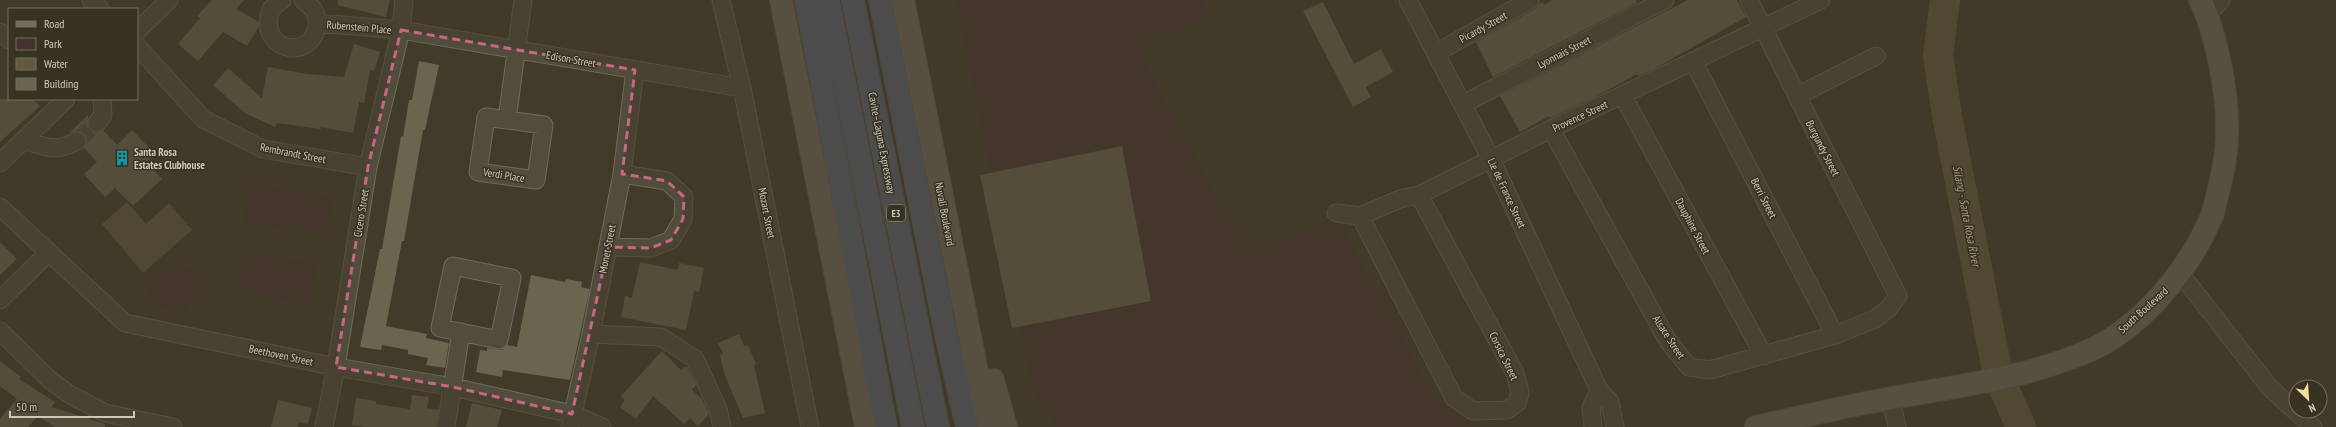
<svg xmlns="http://www.w3.org/2000/svg" width="2336" height="427" viewBox="0 0 2336 427" font-family="'PT Sans Narrow',sans-serif">
<rect width="100%" height="100%" fill="#423b29"/>
<!-- green -->
<path fill="#45322d" d="M956,0H1202L1210,17L1138,51L1248,255L1336,217L1433,395L1465,427H1057L1034,393Z
M250,184L333,197L326,236L244,223Z
M244,252L317,264L310,305L237,292Z
M166,262L212,275L185,312L141,303Z"/>
<!-- water -->
<path fill="#63593b" d="M127,202L146,224L169,203L192,230L143,273L102,224Z"/>
<g fill="none" stroke-linecap="round" stroke-linejoin="round">
<!-- river -->
<path stroke="#63593b" stroke-width="30" d="M1945,0L1938,55L1947,116L1998,375L2021,427"/>
</g>
<!-- building -->
<path fill="#6b644f" d="M212,0H244L236,9L259,22V26L247,46L223,32L198,61L178,44L200,18L197,16Z
M338,0H390L386,17L337,5Z
M1552,0H1636L1637,3L1493,77L1476,42L1535,9L1539,4L1543,2L1544,5Z
M1688,0H1737L1746,17L1654,69L1638,76L1637,74L1593,98L1550,118L1549,116L1520,132L1500,96Z
M1323,2L1354,64L1381,49L1393,72L1366,87L1371,97L1353,107L1303,11Z
M354,44L380,52L374,71L370,70L364,103L359,102L353,133L321,127V129L277,123L275,127L245,113L213,85L228,68L262,98L268,67L307,74L344,77Z
M419,61L439,65L425,130H423L404,241H402L386,326L427,334L426,338L449,343L445,368L426,365L428,358L408,354V350L382,345L381,350L360,347L380,249H382L401,136L403,137L409,100H412Z
M0,99H32L40,106L0,142Z
M88,115V127L91,131L96,133L103,130L117,145L132,130L155,154L146,162L162,179L133,206L115,188L105,197L84,174L97,162L84,148L87,141L83,133L77,131L69,133Z
M1122,146L1151,301L1012,328L980,175Z
M0,242L17,259L0,275Z
M640,262L677,270L679,263L704,268L699,292L694,291L686,330L621,317L625,296L632,298Z
M531,275L565,282L566,279L582,282L581,287L590,289L570,380L503,370L502,377L476,372L480,350L487,351V348L502,350L507,345L517,347Z
M739,334L744,346L748,345L756,364L754,365L765,413L743,418L724,373L720,355L723,353L718,343Z
M662,351L681,370L687,366L696,385L692,390L702,399L709,414L698,426L690,418L684,424L653,396L636,419L620,407L625,400L621,396Z
M0,361L21,377L19,379L55,402L52,407L105,424V427H55L38,416L28,427H0V419L17,399L0,386Z
M412,395L429,397L427,408L439,410L436,427H366L352,425L356,398L376,401V404L410,409Z
M278,400L312,408L308,424L299,422L298,427H271Z
M472,403L502,410L497,427H466Z"/>
<g fill="none" stroke-linecap="round" stroke-linejoin="round">
<!-- minor-tunnel -->
<path stroke="#57503f" stroke-width="17" stroke-dasharray="17 8" stroke-linecap="butt" d="M77,141L97,123"/>
<defs>
<path id="minor" d="M91,0L100,9
M282,0L271,9C256,50 311,63 317,26C319,14 312,6 303,0
M721,0L742,88L810,427
M1408,0L1492,161L1599,390L1610,402L1615,427
M2208,14L2221,0
M318,23L401,30L742,88
M137,31L169,0
M0,32L9,40
M137,46L203,119L263,149L368,167
M1436,53L1530,0
M1693,61L1835,335
M1623,96L1764,356
M1797,96L1876,56
M1463,104L1665,0
M486,117L544,125L536,180L478,172Z
M507,120L523,0
M97,123L103,115L102,99
M1551,129L1668,341L1689,367L1710,370L1835,335L1875,319L1888,309L1898,296L1749,0
M24,140C46,147 56,153 77,141
M0,163L66,99
M0,207L125,323L336,367L453,387L572,414L602,427
M1336,213L1360,216L1400,199L1419,195L1551,129L1821,0
M1360,216L1454,398L1473,411L1507,410L1517,403L1520,393L1515,373L1419,195
M608,247L651,248L671,240L683,219L684,197L667,181L622,174
M453,266L512,278L499,340L440,328Z
M2180,273L2270,388L2313,427
M0,300L48,253
M0,331L50,380L69,394L105,413L173,427
M591,334L661,337L695,359L718,409L722,427
M1891,398L1897,427
M324,427L336,367L368,167L401,30L404,0
M446,427L461,332
M570,427L591,334L622,174L635,70
M1593,427L1591,408L1599,390"/>
<path id="major" d="M781,0L866,427
M903,0L988,427
M993,380L1006,427
M1756,427C1805,416 1854,404 1904,396C1965,385 2028,377 2086,352C2138,331 2188,271 2210,220C2216,208 2217,193 2221,180C2232,135 2227,91 2216,46C2212,30 2208,15 2200,0"/>
<path id="highway" d="M806,0L886,427
M828,0L913,427
M853,0L938,427
M880,0L946,335L967,427"/>
</defs>
<!-- minor casing -->
<use href="#minor" stroke="#6f6b5b" stroke-width="19"/>
<!-- major casing -->
<use href="#major" stroke="#5e594a" stroke-width="24"/>
<!-- highway casing -->
<use href="#highway" stroke="#5c5848" stroke-width="24"/>
<!-- minor -->
<use href="#minor" stroke="#524c3d" stroke-width="17"/>
<!-- major -->
<use href="#major" stroke="#726c5b" stroke-width="22"/>
<!-- highway -->
<use href="#highway" stroke="#5a6277" stroke-width="22"/>
</g>
<!-- marked area -->
<path d="M0 0H2336V427H0ZM401,30L635,70L622,174L667,181L684,197L683,219L671,240L651,248L608,247L572,414L453,387L336,367L368,167Z" fill="#423b29" fill-opacity=".55" fill-rule="evenodd"/>
<path fill="none" stroke="#c66786" stroke-width="3" stroke-dasharray="8 5" stroke-linejoin="round" d="M401,30L635,70L622,174L667,181L684,197L683,219L671,240L651,248L608,247L572,414L453,387L336,367L368,167Z"/>
<!-- icons -->
<defs>
<symbol id="building-bare" viewBox="-9 -9 18 18"><path d="M-4-6H4V6H1V3H-1V6H-4ZM-2.5-4.3h1.7v1.8h-1.7ZM.8-4.3h1.7v1.8H.8ZM-2.5-1h1.7V.8h-1.7ZM.8-1h1.7V.8H.8Z" fill="#0f9aa8" stroke="#373222" stroke-width="2.5" paint-order="stroke"/></symbol>
</defs>
<g fill-rule="evenodd">
<use href="#building-bare" x="111" y="147" width="22" height="22"/>
</g>
<g text-anchor="middle" dominant-baseline="central" stroke-width="3" stroke-linejoin="round" paint-order="stroke">
<!-- shield labels -->
<rect fill="#373222" stroke="#9f9b8c" stroke-width="1" x="887" y="205" width="18" height="16" rx="3"/>
<g font-size="10" font-weight="bold" fill="#ccc8ba">
<text x="896" y="213">E3</text>
</g>
<!-- street labels -->
<g font-size="11" fill="#ccc8ba" stroke="#373222">
<text transform="translate(359 27) rotate(5)">Rubenstein Place</text>
<text transform="translate(1483 27) rotate(-29)">Picardy Street</text>
<text transform="translate(1564 52) rotate(-27)">Lyonnais Street</text>
<text transform="translate(571 59) rotate(10)">Edison Street</text>
<text transform="translate(1580 116) rotate(-25)">Provence Street</text>
<text transform="translate(882 143) rotate(79)">Cavite–Laguna Expressway</text>
<text transform="translate(1823 148) rotate(63)">Burgundy Street</text>
<text transform="translate(293 153) rotate(11)">Rembrandt Street</text>
<text transform="translate(504 175) rotate(9)">Verdi Place</text>
<text transform="translate(1507 193) rotate(65)">Lle de France Street</text>
<text transform="translate(1764 198) rotate(63)">Berri Street</text>
<text transform="translate(361 213) rotate(-81)">Cicero Street</text>
<text transform="translate(767 213) rotate(79)">Mozart Street</text>
<text transform="translate(945 214) rotate(79)">Nuvali Boulevard</text>
<text transform="translate(1693 226) rotate(62)">Dauphine Street</text>
<text transform="translate(607 249) rotate(-79)">Monet Street</text>
<text transform="translate(2143 310) rotate(-42)">South Boulevard</text>
<text transform="translate(1669 337) rotate(57)">Alsace Street</text>
<text transform="translate(281 355) rotate(12)">Beethoven Street</text>
<text transform="translate(1504 356) rotate(64)">Corsica Street</text>
</g>
<!-- poi labels -->
<g font-size="11" font-weight="bold" fill="#ccc8ba" stroke="#373222" text-anchor="start">
<text x="134" y="152">Santa Rosa<tspan x="134" dy="13">Estates Clubhouse</tspan></text>
</g>
<!-- water labels -->
<g font-size="12" font-style="italic" fill="#a89a76" stroke="#373222">
<text transform="translate(1967 216) rotate(79)">Silang - Santa Rosa River</text>
</g>
</g>
<!-- legend -->
<rect x="8" y="8" width="130" height="92" fill="#373222" stroke="#736e5f"/>
<rect x="16" y="21" width="20" height="6" fill="#726c5b" stroke="#736e5f"/>
<text x="44" y="28" font-size="12" fill="#ccc8ba">Road</text>
<rect x="16" y="38" width="20" height="12" fill="#45322d" stroke="#736e5f"/>
<text x="44" y="48" font-size="12" fill="#ccc8ba">Park</text>
<rect x="16" y="58" width="20" height="12" fill="#63593b" stroke="#736e5f"/>
<text x="44" y="68" font-size="12" fill="#ccc8ba">Water</text>
<rect x="16" y="78" width="20" height="12" fill="#6b644f" stroke="#736e5f"/>
<text x="44" y="88" font-size="12" fill="#ccc8ba">Building</text>
<!-- north arrow -->
<g transform="translate(2308 399) rotate(155)"><circle r="19" fill="#373222" stroke="#736e5f"/>
<path d="M0-3L7 15L0 10L-7 15Z" fill="#f3dd98"/>
<text y="-6" font-size="11" font-weight="bold" text-anchor="middle" fill="#ccc8ba">N</text>
</g>
<!-- scale -->
<path d="M10 411v6h124v-6" fill="none" stroke="#ccc8ba" stroke-width="2"/>
<text x="16" y="411" font-size="12" fill="#ccc8ba" stroke="#373222" stroke-width="3" paint-order="stroke">50 m</text>
</svg>
